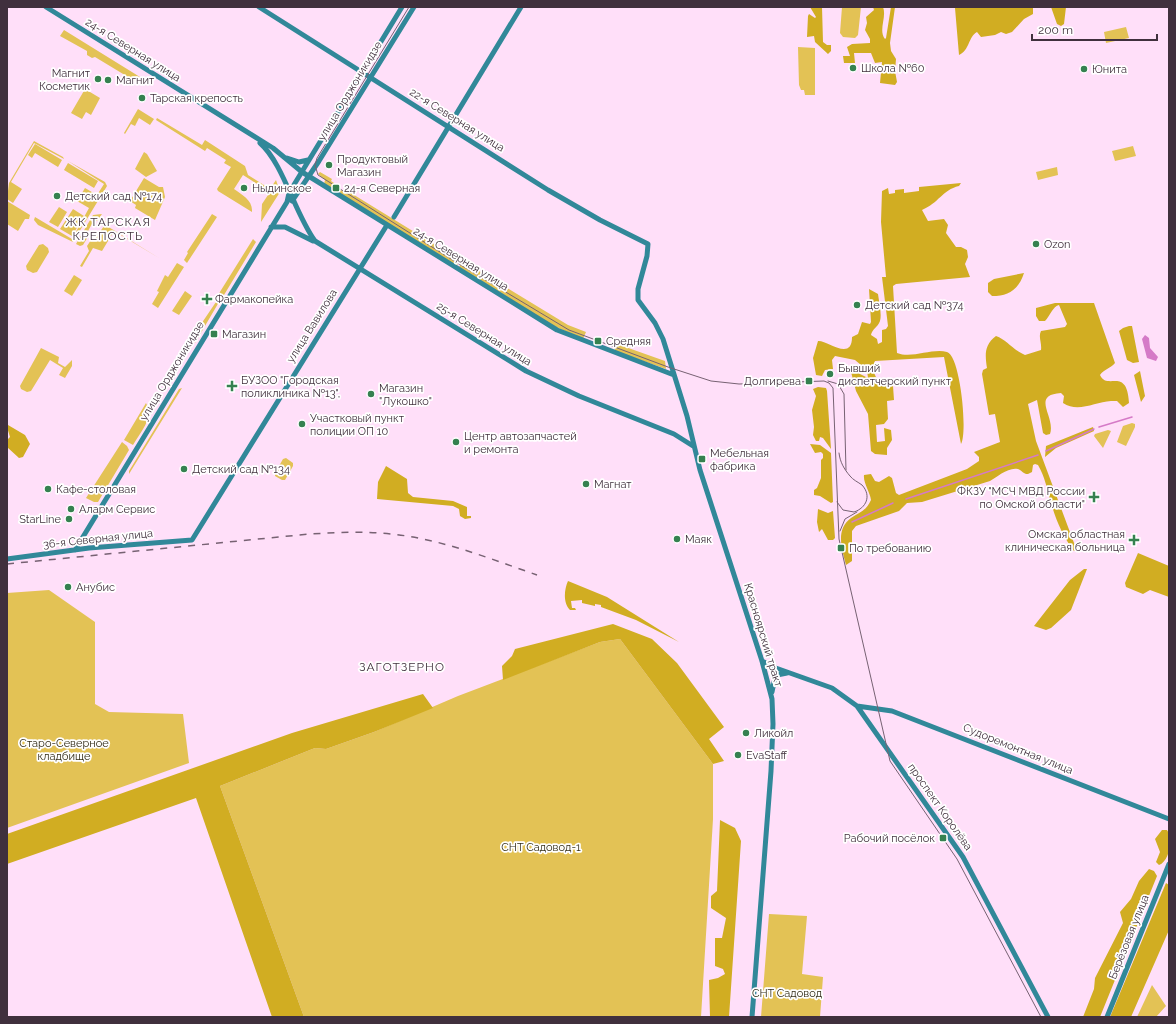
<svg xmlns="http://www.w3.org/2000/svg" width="1176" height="1024" viewBox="0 0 1176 1024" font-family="Raleway,sans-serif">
<rect width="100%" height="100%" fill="#ffdff9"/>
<!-- green -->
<path fill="#e3c255" d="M842,7H861L858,35L855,38L843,37L840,33Z
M1126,27L1129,38L1106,43L1104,32Z
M64,30L140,77L138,83L95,57L92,58L87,55V51L60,36Z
M798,47L815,48V95H805L804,90H801L799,85Z
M85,89L100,98L91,115L86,112L82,119L71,113Z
M138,109L154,119L150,125L139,118L135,126L131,124L125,134L124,133Z
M157,118L202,145L205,140L245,166L248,175L270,189L276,180L280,192L261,222L262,204L270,192L243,175L234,189C242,195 253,200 252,212L218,191L217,189L231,167L224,163L226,160L207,148L205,151L156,120Z
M34,141L63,157L64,159L34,143L11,182L22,189L13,203L7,199L9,183Z
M35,144L62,160L58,167L35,153L32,158L28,155Z
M1133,146L1136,156L1115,161L1112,151Z
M144,152L147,154L157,171L146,177L135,169Z
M68,161L105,182L107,186L73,242L38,225L34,220L35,217L72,239L89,208L77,201L85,188L97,195L104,184Z
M68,163L98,181L94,188L64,170Z
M1057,167L1058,175L1038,180L1036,172Z
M320,172L332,179L331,181L334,183L333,185L344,192L346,190L460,260L456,267L324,184L325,180L318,174Z
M144,178L159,187H163L165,197L155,220L135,208L136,205L130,201Z
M7,201L30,215L29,219H25L18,231L7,224Z
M59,207L67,212L58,227L49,222Z
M73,209L84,216L72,236L60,229L64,223L69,226L64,223Z
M102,214L97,221L92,219L91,221L93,222L88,231L89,235L83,245L80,246L76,244L93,215Z
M212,214L217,217L187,263L184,260L188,253L187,252Z
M104,221L107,222V226L159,258L114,231L102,251L93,248L82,267L80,266L89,251L87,246L93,237L97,236L104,226L102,223Z
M253,239L256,242L224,295H218Z
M43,244L48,248L49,252L37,272L33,273L27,270L26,266L39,245Z
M463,261L568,325L586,332L583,339L554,326L459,267Z
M177,263L184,267L158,308L152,304L159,292L157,291L165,275L168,277Z
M74,275L82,280L72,296L64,291Z
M185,291L192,296L179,315L172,311Z
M218,299L219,302L195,343L193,336Z
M617,344L665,361L666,369L615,351L614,345Z
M41,348L59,357L58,363L65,367L72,360V366L65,378L59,375L63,368L50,360L31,391L27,392L21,389L20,386Z
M182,388L129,474V471L179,389Z
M146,403C154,419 141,431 133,445L124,440Z
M1132,423L1135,424V427L1126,446L1117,442L1123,426Z
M1108,430L1111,431L1103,448L1094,436L1095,434Z
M122,442L127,446L129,450L98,502H94L86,498Z
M286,458L293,463V466L285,480H282L275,476V473L283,459Z
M49,590L95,622V704L109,712L183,714L189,763L7,828V593Z
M620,639L713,764V819L701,1017H304L220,786L315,748L326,749L374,732L458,696L600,642Z
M769,914L807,916L802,974L823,977L820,1017H761Z
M1152,985L1166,1006L1156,1017H1137Z"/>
<!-- forest -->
<path fill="#d1ad22" d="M810,7H822L823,42L827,45H831V51L828,54L815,42L814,36L807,37L808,16L809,14L815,18L816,17Z
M873,7H883C887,17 878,30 885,39L886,38L891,7H895L890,43L891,51L896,59L895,71L897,82L895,85L880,83L882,62L875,63L871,53H854L855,63H844L843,56H850L847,47L852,44L870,43V39L865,30L867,23L866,17L874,10Z
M959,7H1033V14L1024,19L1012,32L1006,34L1001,32L995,35L981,37L977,32C968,37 970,50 959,55L955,8Z
M1051,7H1066L1064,24L1061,26L1057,24Z
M961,183L959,186C942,190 939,203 922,210L928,221L944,219L948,225L946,233L956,247H961L967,250L968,257L965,264L970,277L896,284L893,286L897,353C912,359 932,348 947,352C960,355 968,432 961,444L944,357L875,361C871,369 875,380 883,383L887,382L893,386L894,400L887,401L888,419L884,424L876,425L877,442L885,441L884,428L891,430L892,440L887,448V455L875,454L871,451L868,414L856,391L851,372L852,369H856L860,374L868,378L867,370L855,360L835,356L832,360L833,369L825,370L822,376L816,375L813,358L818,341C827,340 852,362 852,337L858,334L862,322L870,324L871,322L869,289L878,294C879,302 882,314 880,321C878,327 872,329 871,335L877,339L878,344L882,342V330L886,329L888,326L882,277H886L881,222L882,191L888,188L889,194L895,193V190L904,189V193L919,191V187Z
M1024,273C1019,289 1009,296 992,296L988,292V283L994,279Z
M1055,303H1094L1115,363C1110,369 1104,369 1100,375C1107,391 1127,366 1129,403L1123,407L1117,401H1111C1095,402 1078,413 1063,403L1064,396L1061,393C1030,395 1056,417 1050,434L1046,435L1043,433L1037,400L1028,404L1036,441L1077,551H1074C1063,537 1056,520 1051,503C1047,489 1045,477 1038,465L1035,464L1033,465L1032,472L1028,474C1024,474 1023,472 1020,470C1011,465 997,477 990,481L922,502L907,503L899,511L856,526L852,531V561L846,565C842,549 835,530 851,518C860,512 866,511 871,500C870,492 863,483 864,475L871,474L875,481L879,482L889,476L892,478L896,493L899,495L967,469L979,461V457L974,452L1000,442L995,414L989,415L982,374L983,370L987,368C985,355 984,345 996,336C1007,340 1013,350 1025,355L1041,350C1042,343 1038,337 1041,331L1065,327L1067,324L1059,305C1053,306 1050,316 1045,321H1039L1036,316V308Z
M1129,326H1132L1139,362L1133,363L1127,360L1119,331L1123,328Z
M1140,371L1145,396L1141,402L1134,375Z
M818,387L826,388L827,391L831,449L823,438L820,437L819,441H816L813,435L814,427L812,410L816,396L813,389Z
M8,425L25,435L30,444L23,457L19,458L7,447V440L10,437L7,427Z
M1093,427L1094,431L1056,448L1045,457L1046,446Z
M810,444L820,445L831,453L833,502L831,503L820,496L814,495V490L817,488L821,478V460L823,458V454L821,452L815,453Z
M386,466L407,479L408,493L413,497L453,501L467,507V516H471V518L465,519L460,516L459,509L453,506L377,499L378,482Z
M818,509L828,513L833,511L835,538L833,540H828L822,529L819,532L817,522Z
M1138,553L1169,566V597L1150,590L1143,594L1126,587L1125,583Z
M1084,569H1087L1071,610L1051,628L1046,630L1034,626L1070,580Z
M568,581L607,597L679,642L636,620L601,607V605L595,604V606L582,603V600L571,601L572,608H575L576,610H570C563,603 564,590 568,581Z
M613,624L652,639L677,663L724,727L709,739L724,761L713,764L620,639L600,642L503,680L502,666L512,656L515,649Z
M423,694L433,708L374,732L326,749L315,748L220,786L304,1017H272L196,798L7,864V834L292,733Z
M720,820L735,828L741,841L729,1017H710L709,980L718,978L725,974L723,969L715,966V938H722L726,918L711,908V896L717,891Z
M1162,830H1167C1173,838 1170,861 1159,865L1156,862L1160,852L1155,839Z
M1149,869L1154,871L1157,876L1100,1017H1083L1094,989L1095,978L1123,923L1120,912L1131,899L1139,881Z
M1166,883L1169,885V930L1131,1017H1110Z"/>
<!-- water -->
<path fill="#d57ac7" d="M1145,335L1149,338L1150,348L1158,357L1156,361L1147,358L1142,339Z"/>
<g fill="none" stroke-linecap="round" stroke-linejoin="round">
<!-- stream -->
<path stroke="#d57ac7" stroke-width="1.5" d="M1099,427L1132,417
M1046,451L1094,429
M906,499L1038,455
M852,522L893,503"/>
<!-- secondary -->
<path stroke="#318899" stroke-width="5" d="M46,7L273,148L302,172L557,330L674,375
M259,7L548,190L600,220L648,244L647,256L638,289V300L655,323L663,339L687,416L700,470L762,661L772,699L773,724L771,771L752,1017
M260,143C283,163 295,214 315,241L526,371L579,396L674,434L693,446
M287,158L299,162L308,160
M292,201L319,161L414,7
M394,217L521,7
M271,227H285L313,241
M75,550L287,202L289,193L402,7
M7,559L89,548L192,540L387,225
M762,661L773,667L832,688L857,706L963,857L1048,1017
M772,692L774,682L777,675L787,673
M857,706L892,711L1169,819
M1107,1017L1169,864"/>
<!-- tram -->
<path stroke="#776273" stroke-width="1" d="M409,7L317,158L315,165L318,175L459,264L569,330L668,367L711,381L739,384L824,381L829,383L833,388L839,539L890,761L957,859L1041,1017
M828,381L838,384L844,394L846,470
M837,502L843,510L854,512C866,508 872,496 862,485C858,482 853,480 850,476C844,469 840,462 839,453
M840,531L845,519L857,512"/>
<!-- rail -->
<path stroke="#776273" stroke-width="1.5" stroke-dasharray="7 7" stroke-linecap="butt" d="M7,564L309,534C332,533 355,531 379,533C434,536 485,557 537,575"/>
</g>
<!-- markers -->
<g fill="#358150" stroke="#fff" stroke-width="1.5">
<circle cx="853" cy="68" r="4"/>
<circle cx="1084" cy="69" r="4"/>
<circle cx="98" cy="79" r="4"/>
<circle cx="108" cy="80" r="4"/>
<circle cx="142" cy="98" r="4"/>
<circle cx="329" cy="165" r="4"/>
<circle cx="244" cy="188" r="4"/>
<rect x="332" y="184" width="8" height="8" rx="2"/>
<circle cx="57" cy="196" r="4"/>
<circle cx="1036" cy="244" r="4"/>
<path d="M205 293h4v4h4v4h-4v4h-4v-4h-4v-4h4z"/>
<circle cx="857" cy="305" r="4"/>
<rect x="210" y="330" width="8" height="8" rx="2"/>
<rect x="594" y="337" width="8" height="8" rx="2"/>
<circle cx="830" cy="374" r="4"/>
<rect x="805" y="377" width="8" height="8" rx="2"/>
<path d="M230 380h4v4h4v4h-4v4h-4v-4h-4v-4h4z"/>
<circle cx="371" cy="394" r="4"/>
<circle cx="302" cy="424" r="4"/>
<circle cx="456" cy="442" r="4"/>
<rect x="698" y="455" width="8" height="8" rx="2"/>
<circle cx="184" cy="469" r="4"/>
<circle cx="586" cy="484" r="4"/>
<circle cx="48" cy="489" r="4"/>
<path d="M1092 491h4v4h4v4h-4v4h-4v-4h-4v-4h4z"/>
<circle cx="71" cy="509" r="4"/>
<circle cx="69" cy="519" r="4"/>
<circle cx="677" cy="539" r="4"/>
<path d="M1132 534h4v4h4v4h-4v4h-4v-4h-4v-4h4z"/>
<rect x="837" y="544" width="8" height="8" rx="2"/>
<circle cx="68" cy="587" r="4"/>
<circle cx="746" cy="733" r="4"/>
<circle cx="738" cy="755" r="4"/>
<rect x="939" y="834" width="8" height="8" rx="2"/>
</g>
<g text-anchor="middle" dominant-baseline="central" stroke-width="3.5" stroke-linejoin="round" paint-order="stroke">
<!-- street labels -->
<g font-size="11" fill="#40303d" stroke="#fff">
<text transform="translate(133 50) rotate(32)">24-я Северная улица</text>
<text transform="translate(350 91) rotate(-59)">улица Орджоникидзе</text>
<text transform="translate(457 120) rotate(32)">22-я Северная улица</text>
<text transform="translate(461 259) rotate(32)">24-я Северная улица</text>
<text transform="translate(312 326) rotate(-58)">улица Вавилова</text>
<text transform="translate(484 334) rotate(32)">25-я Северная улица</text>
<text transform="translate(172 371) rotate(-59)">улица Орджоникидзе</text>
<text transform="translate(98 539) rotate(-6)">36-я Северная улица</text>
<text transform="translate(763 635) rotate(73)">Красноярский тракт</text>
<text transform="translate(1018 749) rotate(22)">Судоремонтная улица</text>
<text transform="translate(940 807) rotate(55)">проспект Королёва</text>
<text transform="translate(1129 937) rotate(-68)">Берёзовая улица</text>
</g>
<!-- poi labels -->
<g font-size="11" fill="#40303d" stroke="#fff" text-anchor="start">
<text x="861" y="68">Школа №60</text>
<text x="1092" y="69">Юнита</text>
<text x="90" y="73" text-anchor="end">Магнит<tspan x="90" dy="13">Косметик</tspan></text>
<text x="116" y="80">Магнит</text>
<text x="150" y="98">Тарская крепость</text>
<text x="337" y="159">Продуктовый<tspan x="337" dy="13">Магазин</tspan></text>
<text x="252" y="188">Ныдинское</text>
<text x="344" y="188">24-я Северная</text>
<text x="65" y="196">Детский сад №174</text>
<text x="1044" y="244">Ozon</text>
<text x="215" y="299">Фармакопейка</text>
<text x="865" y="305">Детский сад №374</text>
<text x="222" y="334">Магазин</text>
<text x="606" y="341">Средняя</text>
<text x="838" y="368">Бывший<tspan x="838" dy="13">диспетчерский пункт</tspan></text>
<text x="241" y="380">БУЗОО "Городская<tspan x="241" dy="13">поликлиника №13",</tspan></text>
<text x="801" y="381" text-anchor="end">Долгирева</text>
<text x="379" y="388">Магазин<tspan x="379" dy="13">"Лукошко"</tspan></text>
<text x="310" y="418">Участковый пункт<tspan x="310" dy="13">полиции ОП 10</tspan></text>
<text x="464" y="436">Центр автозапчастей<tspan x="464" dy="13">и ремонта</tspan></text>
<text x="710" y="453">Мебельная<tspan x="710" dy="13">фабрика</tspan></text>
<text x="192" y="469">Детский сад №134</text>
<text x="594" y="484">Магнат</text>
<text x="56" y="489">Кафе-столовая</text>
<text x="1085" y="491" text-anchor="end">ФКЗУ "МСЧ МВД России<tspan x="1085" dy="13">по Омской области"</tspan></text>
<text x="79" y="509">Аларм Сервис</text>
<text x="61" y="519" text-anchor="end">StarLine</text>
<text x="1125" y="534" text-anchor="end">Омская областная<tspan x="1125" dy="13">клиническая больница</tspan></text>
<text x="685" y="539">Маяк</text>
<text x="849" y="548">По требованию</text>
<text x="76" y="587">Анубис</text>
<text x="754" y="733">Ликойл</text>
<text x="746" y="755">EvaStaff</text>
<text x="935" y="838" text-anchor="end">Рабочий посёлок</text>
</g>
<!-- park labels -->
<g font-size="11" fill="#302a15" stroke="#fff">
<text x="64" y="743">Старо-Северное<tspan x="64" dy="13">кладбище</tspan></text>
<text x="541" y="847">СНТ Садовод-1</text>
<text x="787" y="993">СНТ Садовод</text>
</g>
<!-- neighbourhood labels -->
<g font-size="12" letter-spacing="1" fill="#40303d" stroke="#fff">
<text x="108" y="222">ЖК ТАРСКАЯ<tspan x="108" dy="14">КРЕПОСТЬ</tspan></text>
<text x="402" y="667">ЗАГОТЗЕРНО</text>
</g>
</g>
<!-- border -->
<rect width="1176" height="1024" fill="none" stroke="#40303d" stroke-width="16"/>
<!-- scale -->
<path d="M1032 34v6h125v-6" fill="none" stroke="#40303d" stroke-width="2"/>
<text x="1038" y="34" font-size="12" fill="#40303d" stroke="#ffffff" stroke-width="3" paint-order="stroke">200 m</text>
</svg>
